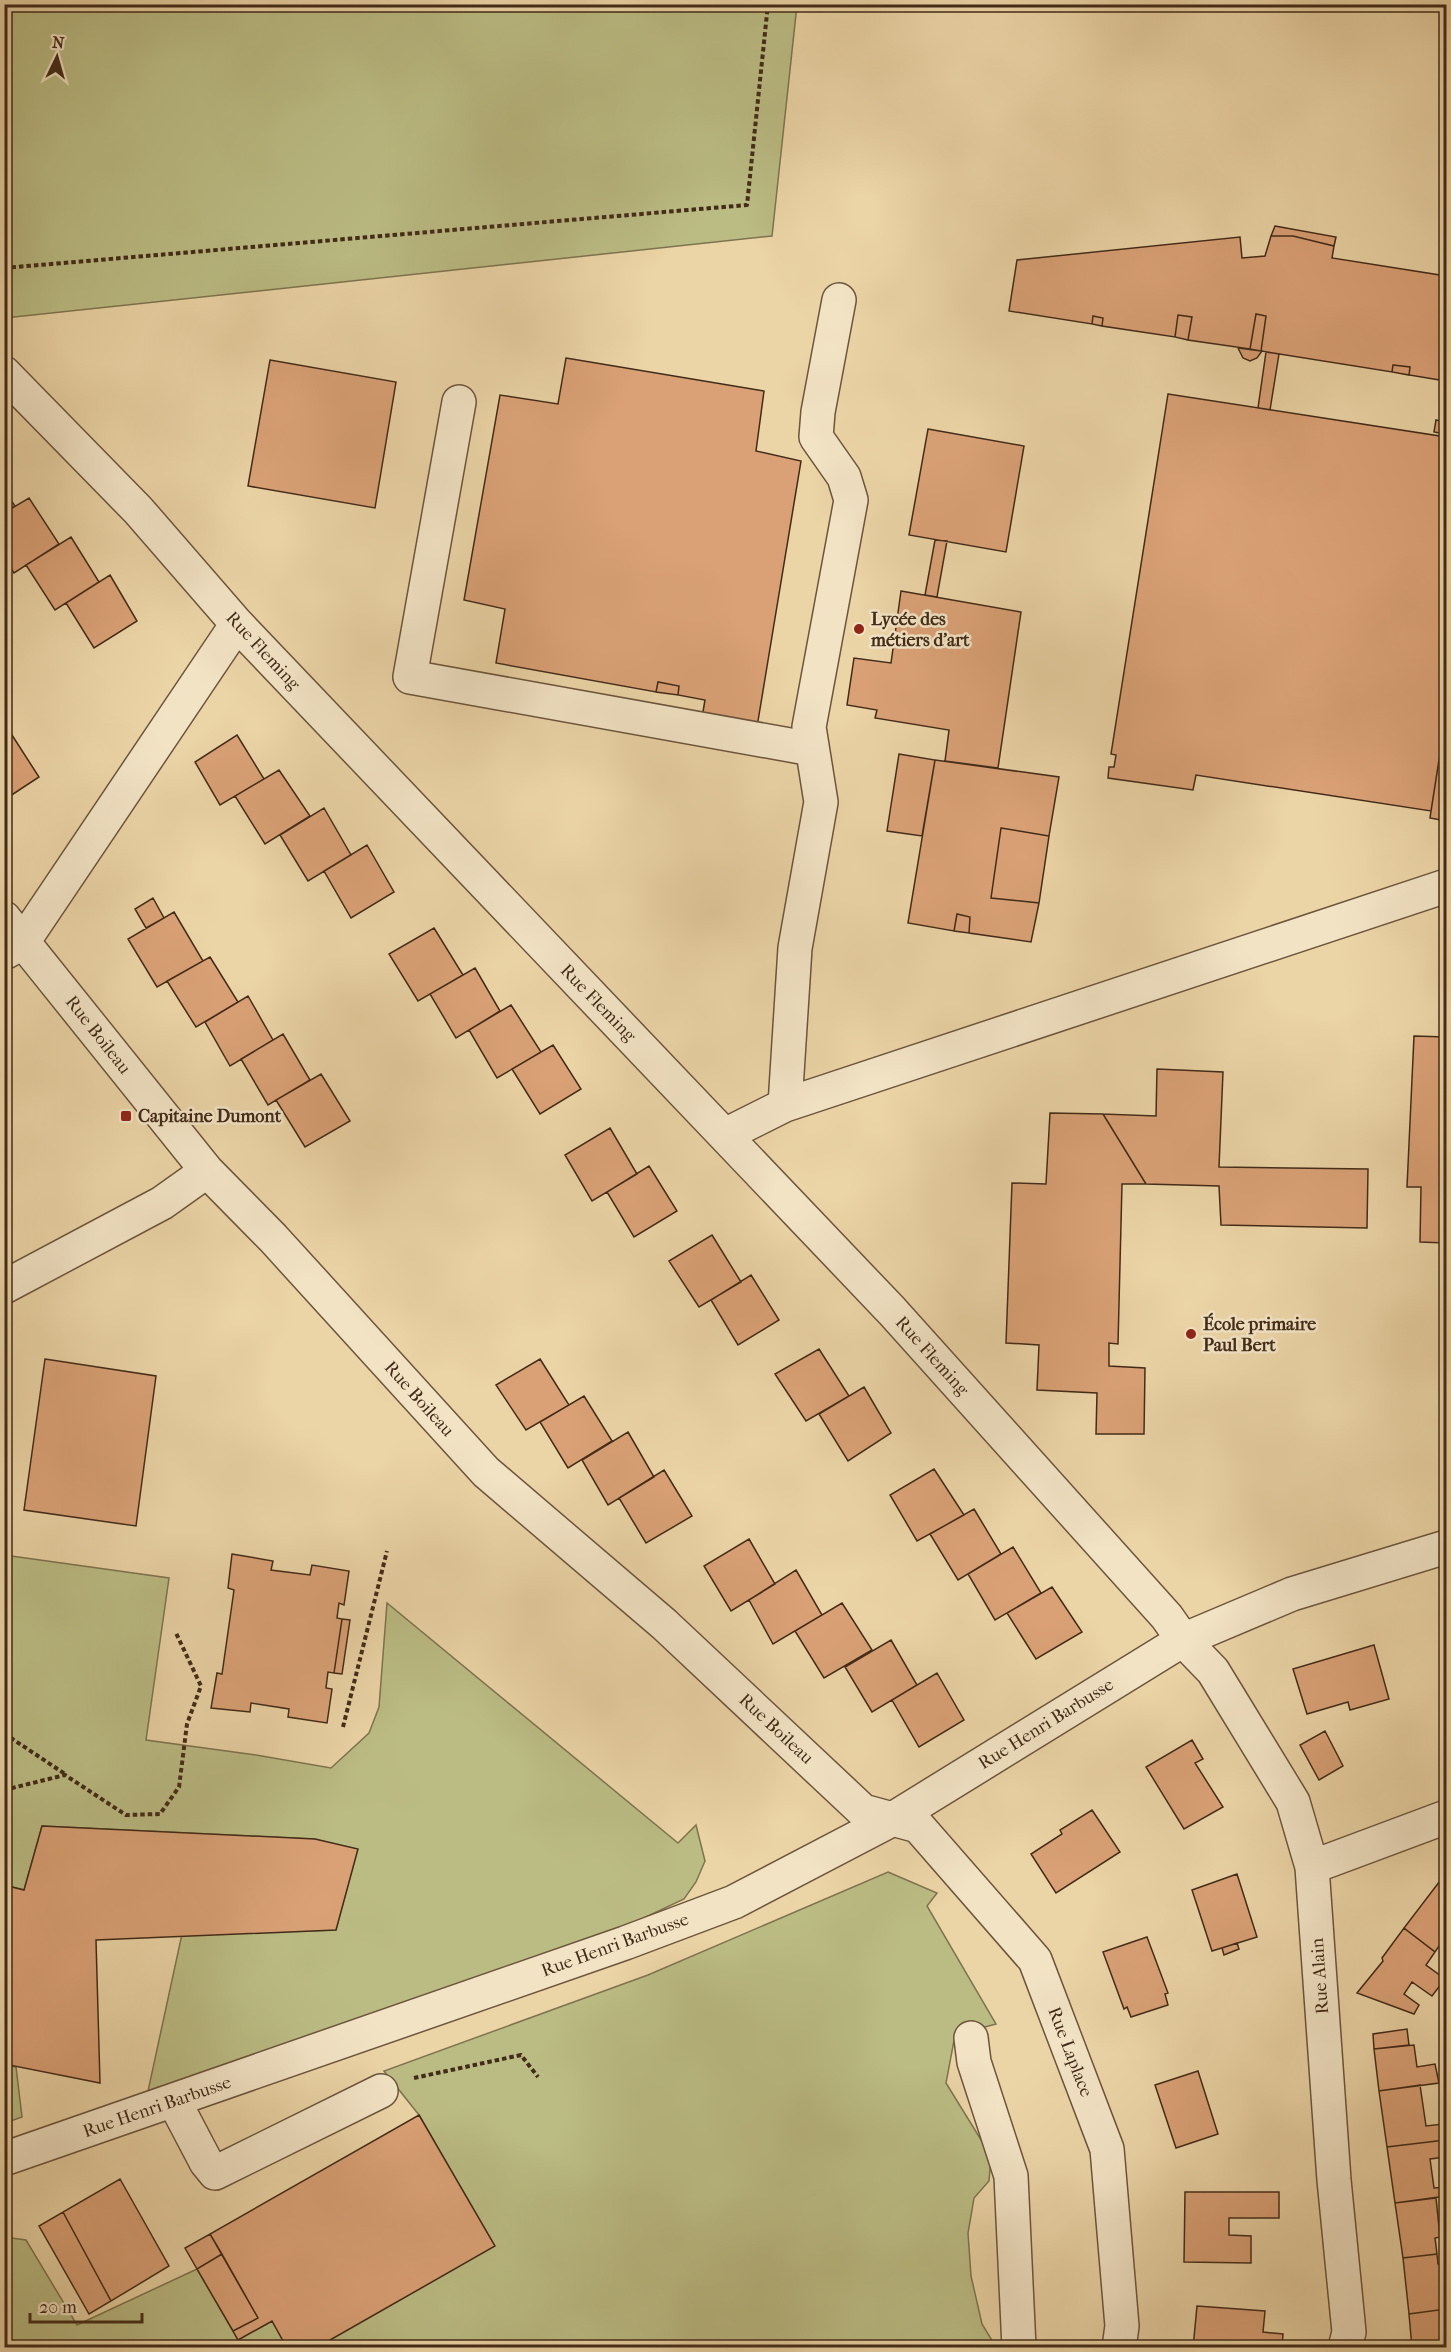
<svg xmlns="http://www.w3.org/2000/svg" width="1451" height="2352" viewBox="0 0 1451 2352" font-family="'IM FELL French Canon',serif">
<rect width="100%" height="100%" fill="#ebd4a6"/>
<filter id="stains"><feTurbulence type="fractalNoise" baseFrequency=".00333" numOctaves="4"/><feColorMatrix values="0 0 0 0 .2 0 0 0 0 .09 0 0 0 0 .02 0 0 0 .5 -.17"/></filter>
<radialGradient id="worn" r=".72"><stop offset=".6" stop-color="#630" stop-opacity="0"/><stop offset="1" stop-color="#630" stop-opacity=".3"/></radialGradient>
<!-- green -->
<path fill="#bbbc84" stroke="#7e744e" stroke-width="1.5" d="M4,5H797L772,236L5,318Z
M4,1555L169,1578L146,1740L256,1755L331,1768L369,1733L379,1707L387,1603L678,1843L696,1825L705,1861L696,1882L684,1899L629,1925L148,2091L182,1934L336,1930L357,1850L314,1839L42,1826L24,1890L5,1885Z
M888,1872L937,1893L927,1906L996,2024L955,2035L946,2083L991,2156L989,2181L974,2198L968,2233L971,2276L982,2324L996,2347L316,2348L494,2246L419,2115L384,2071L648,1975Z
M4,2065L16,2067L22,2117L5,2123Z
M4,2237L26,2240L77,2325L197,2269L238,2340L272,2321L287,2347H5Z"/>
<!-- building -->
<path fill="#daa176" stroke="#422b18" stroke-width="1.5" d="M1275,226L1336,237L1334,246L1293,236H1271Z
M1271,236H1293L1334,246L1332,258L1446,276V381L1409,375L1410,367L1393,365L1392,372L1261,351L1266,316L1256,314L1250,349L1188,340L1192,317L1178,315L1175,337L1102,326L1103,318L1093,316L1092,324L1009,311L1017,260L1240,237L1242,258L1265,256Z
M1256,314L1266,316L1261,351L1250,349Z
M1178,315L1192,317L1188,340L1175,337Z
M1093,316L1103,318L1102,326L1092,324Z
M1238,348L1261,351H1262L1257,358L1250,361L1243,358Z
M1266,352L1279,354L1270,410L1258,408Z
M566,358L764,391L756,451L801,461L756,733L701,723L705,700L678,695L679,686L658,682L656,692L496,663L505,609L464,600L500,395L558,404Z
M270,360L396,382L375,508L248,486Z
M1393,365L1410,367L1409,375L1392,372Z
M1168,394L1446,437V715L1431,811L1196,775L1193,790L1108,778L1109,767H1114L1116,755L1111,754Z
M1436,420L1446,422V434L1434,432Z
M928,429L1024,446L1006,552L909,535Z
M4,490L15,506L4,513Z
M29,498L59,544L14,573L4,558V513Z
M71,537L99,582L55,610L26,565Z
M935,540L947,541L937,597L925,595Z
M110,575L137,621L94,648L66,603Z
M901,591L1021,612L998,768L945,761L949,730L875,718L877,710L847,705L854,658L891,663Z
M658,682L679,686L678,695L656,692Z
M1445,721H1446V821L1430,818Z
M10,732L39,777L4,800V736Z
M237,735L264,779L220,805L195,762Z
M899,754L935,760L922,836L887,831Z
M935,760L1059,777L1049,836L1001,828L991,898L1039,903L1031,942L969,933L970,917L957,914L954,931L908,923Z
M279,770L310,816L265,844L235,796Z
M324,808L351,855L308,881L280,835Z
M1001,828L1049,836L1039,903L991,898Z
M367,845L394,892L351,918L324,871Z
M153,898L164,918L146,928L135,909Z
M174,912L203,961L157,987L128,939Z
M957,914L970,917L969,933L954,931Z
M434,928L463,975L418,1001L389,954Z
M210,957L238,1002L196,1027L167,981Z
M475,968L500,1011L456,1038L430,994Z
M248,996L273,1040L230,1066L205,1022Z
M511,1005L541,1052L497,1078L469,1030Z
M283,1034L310,1080L268,1105L241,1059Z
M1414,1036L1446,1037V1243L1420,1242L1421,1187H1407Z
M553,1045L581,1089L540,1114L512,1069Z
M1157,1069L1223,1072L1219,1167L1368,1169L1367,1228L1221,1225L1219,1186L1146,1184L1103,1114L1156,1116Z
M321,1074L350,1121L305,1147L276,1100Z
M1050,1113L1103,1114L1146,1184H1122L1118,1344L1109,1343V1366L1145,1368L1144,1434H1096L1097,1393L1037,1390L1039,1345L1006,1343L1012,1183L1046,1184Z
M610,1128L637,1174L592,1201L565,1155Z
M649,1166L677,1211L634,1237L607,1192Z
M712,1235L741,1282L699,1307L669,1261Z
M751,1275L779,1320L738,1345L711,1300Z
M819,1349L849,1396L806,1421L775,1374Z
M45,1359L156,1376L136,1526L24,1510Z
M540,1359L569,1405L526,1430L496,1385Z
M864,1387L891,1433L848,1461L819,1414Z
M584,1396L612,1441L568,1468L540,1422Z
M628,1432L654,1477L608,1505L582,1460Z
M934,1469L964,1515L917,1541L890,1495Z
M664,1470L692,1516L646,1543L619,1498Z
M974,1509L1001,1554L958,1580L930,1534Z
M749,1539L775,1584L731,1611L704,1566Z
M1013,1547L1041,1593L995,1620L968,1574Z
M232,1554L273,1561L271,1570L310,1575L312,1565L349,1571L344,1605L339,1603L337,1618L342,1619L334,1673L328,1672L326,1688L332,1689L327,1723L288,1717L289,1709L251,1703L250,1712L211,1708L217,1673L222,1674L234,1590L228,1588Z
M796,1570L822,1615L773,1644L749,1600Z
M1052,1587L1082,1632L1036,1659L1007,1613Z
M842,1603L872,1650L824,1678L795,1631Z
M342,1619L350,1620L342,1674L334,1673Z
M891,1640L917,1685L872,1712L845,1667Z
M1374,1645L1389,1699L1350,1710L1348,1702L1307,1714L1293,1669Z
M937,1673L964,1720L919,1747L892,1700Z
M1325,1731L1343,1766L1319,1780L1300,1745Z
M1192,1740L1203,1759L1195,1763L1223,1807L1184,1829L1146,1767Z
M1092,1810L1120,1852L1056,1893L1031,1854L1062,1834L1060,1830Z
M42,1826L315,1839L358,1849L336,1930L96,1940L100,2083L4,2064V1885L24,1890Z
M1446,1873V1936L1435,1952L1404,1928Z
M1237,1874L1257,1937L1212,1951L1192,1890Z
M1404,1928L1435,1952L1426,1965L1445,1979L1432,1996L1412,1982L1404,1994L1419,2005L1414,2014L1357,1993L1383,1961L1382,1958Z
M1147,1937L1168,1993L1165,1994L1168,2005L1131,2017L1127,2007L1124,2009L1103,1952Z
M1237,1943L1239,1949L1224,1955L1222,1948Z
M1407,2029L1409,2045L1374,2049L1373,2034Z
M1414,2045L1417,2067L1435,2064L1439,2083L1379,2091L1374,2049Z
M1198,2071L1218,2134L1176,2148L1155,2085Z
M1420,2085L1426,2126L1443,2124L1445,2140L1387,2147L1379,2091Z
M419,2115L495,2246L316,2348H287L272,2321L238,2340L233,2331L258,2318L210,2234Z
M1445,2140L1446,2157L1430,2159L1434,2188L1446,2187V2196L1395,2203L1387,2147Z
M120,2179L169,2266L111,2301L63,2212Z
M1185,2192H1279V2218H1229V2235L1251,2236V2263L1184,2262Z
M1436,2198L1440,2237L1435,2238L1437,2254L1403,2258L1395,2203Z
M63,2212L111,2301L89,2314L39,2226Z
M210,2234L222,2254L197,2269L185,2248Z
M222,2254L258,2318L233,2331L197,2269Z
M1437,2254L1438,2264L1446,2263V2309L1409,2314L1403,2258Z
M1197,2306L1265,2311L1263,2332L1283,2334L1282,2348H1193Z
M1446,2309L1445,2348H1412L1409,2314Z"/>
<g fill="none" stroke-linecap="round" stroke-linejoin="round">
<defs>
<path id="minor" d="M4,373L138,510L237,624L892,1311L1167,1617L1183,1640L1213,1671L1293,1802L1312,1867L1334,2180L1349,2332L1345,2348
M459,402L410,677L812,749
M4,918L207,1171L273,1238L486,1472L664,1624L863,1811L918,1826L1035,1960L1107,2149L1122,2326L1119,2348
M6,952L23,942L237,624
M785,1105L795,948L821,802L809,727L851,500L844,477L816,437L818,412L839,300
M725,1135L785,1105L1446,886
M4,1287L162,1203L207,1171
M1312,1867L1446,1817
M971,2038L974,2062L1011,2176L1019,2348
M174,2101L206,2162L215,2173L381,2091
M4,2159L625,1943L734,1902L891,1820L1183,1640L1292,1594L1446,1547"/>
</defs>
<!-- minor casing -->
<use href="#minor" stroke="#6c553c" stroke-width="36"/>
<!-- path -->
<path stroke="#422b18" stroke-width="4" stroke-dasharray="4.5 3" stroke-linecap="butt" d="M4,268L747,205L768,4
M4,1724L11,1738L65,1774
M343,1727L387,1551
M4,1790L65,1775L126,1815L160,1814L179,1787L187,1724L201,1686L176,1633
M414,2078L521,2055L538,2077"/>
<!-- minor -->
<use href="#minor" stroke="#f2e3c5" stroke-width="33"/>
</g>
<!-- markers -->
<g fill="#8f2418" stroke="#f2e3c5" stroke-width="2">
<circle cx="859" cy="629" r="6"/>
<rect x="120" y="1110" width="12" height="12" rx="3"/>
<circle cx="1191" cy="1334" r="6"/>
</g>
<g text-anchor="middle" dominant-baseline="central" stroke-width="5" stroke-linejoin="round" paint-order="stroke">
<!-- poi labels -->
<g font-size="18" font-weight="bold" fill="#422b18" stroke="#f2e3c5" text-anchor="start">
<text x="871" y="619">Lycée des<tspan x="871" dy="21">métiers d'art</tspan></text>
<text x="138" y="1116">Capitaine Dumont</text>
<text x="1203" y="1324">École primaire<tspan x="1203" dy="21">Paul Bert</tspan></text>
</g>
<!-- street labels -->
<g font-size="18" fill="#422b18" stroke="#f2e3c5">
<text transform="translate(263 651) rotate(47)">Rue Fleming</text>
<text transform="translate(598 1003) rotate(46)">Rue Fleming</text>
<text transform="translate(98 1035) rotate(52)">Rue Boileau</text>
<text transform="translate(932 1356) rotate(48)">Rue Fleming</text>
<text transform="translate(419 1399) rotate(48)">Rue Boileau</text>
<text transform="translate(1046 1724) rotate(-32)">Rue Henri Barbusse</text>
<text transform="translate(776 1729) rotate(43)">Rue Boileau</text>
<text transform="translate(615 1945) rotate(-20)">Rue Henri Barbusse</text>
<text transform="translate(1320 1976) rotate(-94)">Rue Alain</text>
<text transform="translate(1070 2052) rotate(69)">Rue Laplace</text>
<text transform="translate(157 2107) rotate(-19)">Rue Henri Barbusse</text>
</g>
</g>
<!-- margin -->
<rect width="1451" height="2352" fill="none" stroke="#ebd4a6" stroke-width="24"/>
<rect x="6" y="6" width="1439" height="2340" fill="none" stroke="#422b18" stroke-width="3"/>
<rect x="12" y="12" width="1427" height="2328" fill="none" stroke="#422b18" stroke-width="1.5"/>
<!-- north arrow -->
<g transform="translate(57 57) rotate(5)" stroke="#f2e3c5" stroke-width="4.5" paint-order="stroke">
<path d="M0-4.5L10 22L0 15L-10 22Z" fill="#422b18"/>
<text y="-9" font-size="16" font-weight="bold" text-anchor="middle" fill="#422b18">N</text>
</g>
<!-- scale -->
<path d="M30 2313v9h112v-9" fill="none" stroke="#422b18" stroke-width="3"/>
<text x="39" y="2313" font-size="18" fill="#422b18" stroke="#f2e3c5" stroke-width="4.5" paint-order="stroke">20 m</text>
<rect width="100%" height="100%" filter="url(#stains)"/>
<rect width="100%" height="100%" fill="url(#worn)"/>
</svg>
